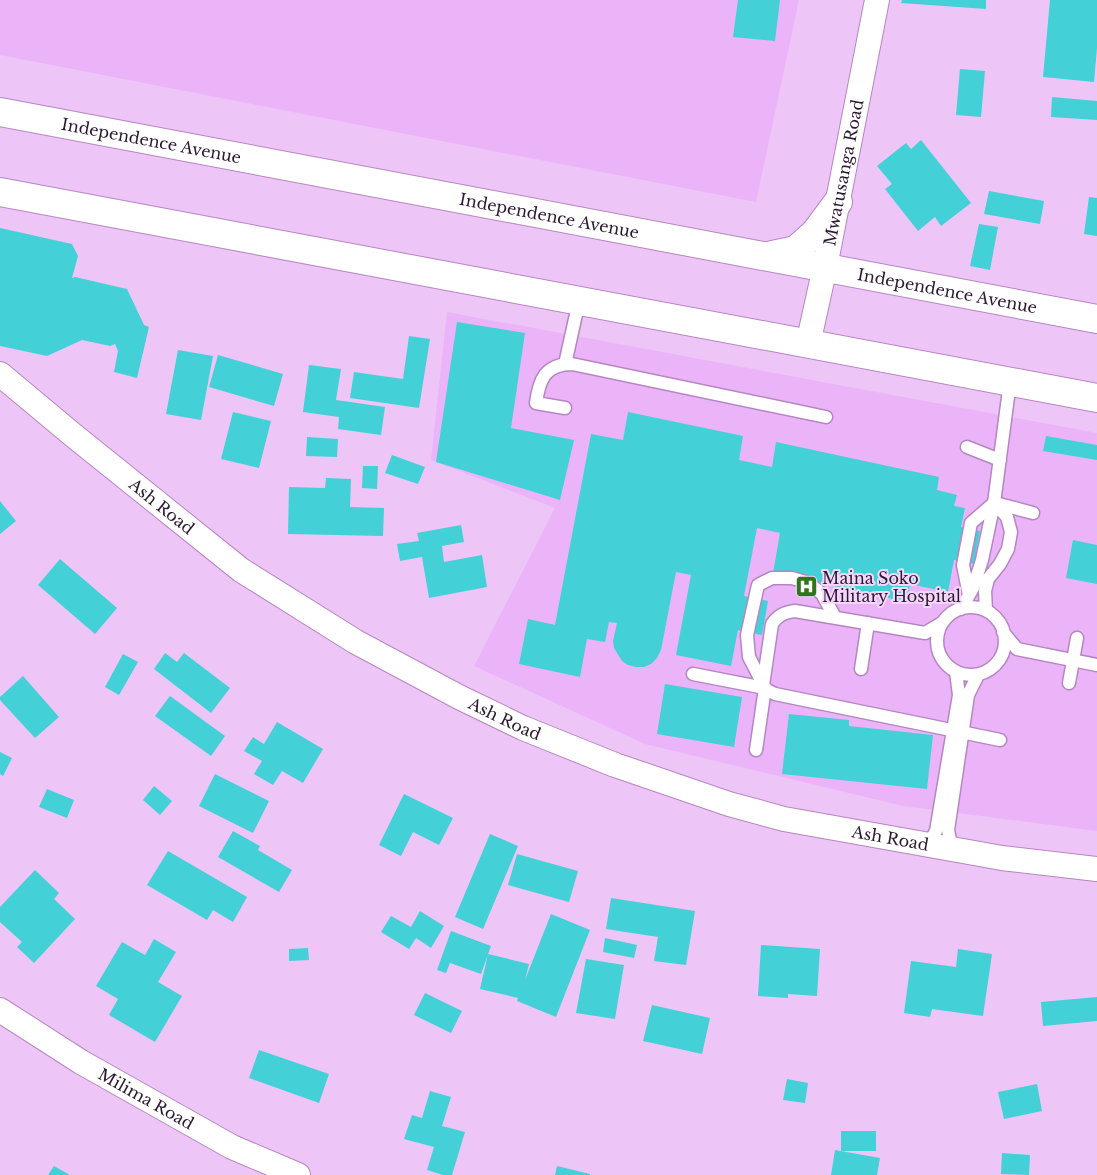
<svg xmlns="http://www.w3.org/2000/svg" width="1097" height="1175" viewBox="0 0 1097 1175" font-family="'Libre Baskerville',serif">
<rect width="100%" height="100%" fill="#eec5f7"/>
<!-- built -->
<path fill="#ebb4f9" d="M0,0H799L756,202L0,55Z
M447,312L1097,433V831L903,806L645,744L474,666L555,508L431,460Z"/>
<!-- building -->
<path fill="#44d0d7" d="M738,0H780L775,41L733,37Z
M902,0H986V9L901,3Z
M1050,0H1097V48L1094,82L1043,77Z
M960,69L985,71L981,117L956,115Z
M1052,97L1097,101V120L1051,117Z
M921,140L971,203L941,226L935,217L918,231L885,189L892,184L877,166L906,143L911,149Z
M989,191L1044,201L1040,224L984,214Z
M1089,197L1097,198V236L1084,234Z
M979,224L998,227L990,270L970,266Z
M0,228L72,244L78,256L72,278L75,277L127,289L144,325L149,327L137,378L114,372L118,351L115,344L110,346L82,340L47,356L0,346Z
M457,322L525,333L511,428L574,440L560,500L436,462Z
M409,336L430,339L419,408L350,398L354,372L403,379Z
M178,350L213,356L201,420L166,414Z
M218,355L283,374L274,406L209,387Z
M309,365L341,369L336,400L385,407L381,435L338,429L339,417L303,412Z
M233,412L271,421L259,468L221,459Z
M628,412L743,436L739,460L772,467L776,442L939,477L937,490L957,495L954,506L965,508L961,527L980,531L974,564L954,560L948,592L910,584L907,602L773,573L780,533L757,528L744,596L768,601L762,635L738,630L731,666L676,655L691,575L676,572L661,650L657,658L651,664L644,667H636L628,665L622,661L614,648L613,641L617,623L609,622L605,642L587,639L580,677L519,664L528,619L555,625L591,434L623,440Z
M1046,436L1097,445V460L1043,451Z
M307,437L338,439L337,457L306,456Z
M392,455L425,467L418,484L385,473Z
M363,466H378L377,489L362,488Z
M326,478L351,479L350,507L384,508L383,536L288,534L289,487L325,488Z
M0,501L16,521L0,534Z
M461,525L464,542L442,546L444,562L482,555L487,587L429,598L422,557L400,561L397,544L419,541L417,533Z
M1073,540L1097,545V584L1066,578Z
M60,559L117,608L95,634L38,585Z
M165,653L177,662L184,653L230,688L211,713L154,669Z
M123,654L138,662L119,695L105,687Z
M23,676L59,717L35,738L0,700V697Z
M665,684L742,697L734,747L657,734Z
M170,696L225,736L211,756L155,716Z
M789,714L849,720V726L933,735L927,789L782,774Z
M277,722L323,749L303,783L282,771L273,785L254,774L262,761L244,751L253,737L264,744Z
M0,752L12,758L3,776L0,774Z
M215,774L269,801L253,833L199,806Z
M154,786L172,801L160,815L143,800Z
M47,789L74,800L67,818L39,807Z
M404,794L453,818L439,845L413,832L401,856L379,845Z
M233,831L260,846L258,850L292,870L279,892L218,857Z
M490,834L518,846L483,929L455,917Z
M168,851L247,897L233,922L213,910L207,920L147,885Z
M517,854L578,871L569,902L508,885Z
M35,870L59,893L54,899L75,919L34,963L17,947L22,942L0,922V907Z
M611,898L695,911L686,965L654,961L658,937L606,929Z
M420,911L444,926L431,948L416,938L409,949L381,932L391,916L411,927Z
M551,914L590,930L556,1017L517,1001L518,998L480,989L488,954L529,964L525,980Z
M451,931L491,946L481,974L450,963L446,973L437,970Z
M605,938L637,945L634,958L603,952Z
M154,939L176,952L158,982L182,996L155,1042L109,1015L118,999L96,986L122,942L145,955Z
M761,945L820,949L817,996L788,994V998L758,996Z
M308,948L309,960L289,961V949Z
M958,949L992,954L983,1016L932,1009L930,1017L904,1013L911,961L956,967Z
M586,959L624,965L615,1019L576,1013Z
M425,993L462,1011L451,1033L414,1015Z
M1097,997V1021L1043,1026L1041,1002Z
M652,1005L710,1018L702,1054L643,1041Z
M259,1050L329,1074L319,1103L249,1078Z
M787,1079L808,1083L805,1103L783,1100Z
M1037,1084L1042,1111L1004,1119L998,1092Z
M430,1091L451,1097L442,1126L465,1132L452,1175H443L427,1170L434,1147L404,1139L412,1115L422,1118Z
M841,1131H876V1151H841Z
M835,1150L880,1158L877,1175H831Z
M1002,1153L1030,1155L1029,1175L1001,1174Z
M54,1166L70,1175H48Z
M557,1166L590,1174V1175H555Z"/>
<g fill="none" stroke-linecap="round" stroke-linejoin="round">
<defs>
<path id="lane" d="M565,364L579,301
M565,408L536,403C539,380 545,364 572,364L826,417
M967,447L1000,460
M995,503L1033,513
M969,595L963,565L971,523L994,503
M937 641a34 34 0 1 1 68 0a34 34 0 1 1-68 0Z
M961,609L973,588L982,560L994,503L1010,382
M986,610L985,591L988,579L1000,564L1008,549L1011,532L1007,517L994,503
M942,623L925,633L795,611C785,612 778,615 772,624L763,685L767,690L775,694L1000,740
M1003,632L1017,649L1097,665
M861,669L868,623
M693,674L765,688L756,750
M762,682L749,657L747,635L758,585L772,578H792L809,583L822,594L835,617
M1069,683L1077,638
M928,845L936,831L959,695L956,672
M952,849L948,830L968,695L978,675"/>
<g id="street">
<path id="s1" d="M808,344L825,267L877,0"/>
<path id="s2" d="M0,374L73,435L241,570L356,642L459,697L523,728L615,765L729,804L784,819L1002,858L1097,869"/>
<path id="s3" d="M0,1010L81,1062L232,1147L298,1175"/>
</g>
<g id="secondary">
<path id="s4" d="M0,112L1097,319"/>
<path d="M0,192L1097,398"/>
<path d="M768,256L796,250L815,233L838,202"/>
</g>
</defs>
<!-- lane casing -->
<use href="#lane" stroke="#b686c2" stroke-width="15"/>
<!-- street casing -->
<use href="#street" stroke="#b686c2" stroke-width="26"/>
<!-- secondary casing -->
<use href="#secondary" stroke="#b686c2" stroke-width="30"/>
<!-- lane -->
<use href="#lane" stroke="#fff" stroke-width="12"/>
<!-- street -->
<use href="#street" stroke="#fff" stroke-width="24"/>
<!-- secondary -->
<use href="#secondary" stroke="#fff" stroke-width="28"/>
</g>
<!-- icons -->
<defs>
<symbol id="hospital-square" viewBox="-11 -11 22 22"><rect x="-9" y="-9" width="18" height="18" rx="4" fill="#2f7619" stroke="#f5d7fc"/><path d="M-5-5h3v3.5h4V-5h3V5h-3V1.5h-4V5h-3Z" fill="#fff"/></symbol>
</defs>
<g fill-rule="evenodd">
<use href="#hospital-square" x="794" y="574" width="25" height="25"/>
</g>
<g text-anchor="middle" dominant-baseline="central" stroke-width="4" stroke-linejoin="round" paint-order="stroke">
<!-- street labels -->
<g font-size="16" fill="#2c1930" stroke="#f5d7fc">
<text stroke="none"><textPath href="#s4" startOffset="154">Independence Avenue</textPath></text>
<text stroke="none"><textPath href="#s1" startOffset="175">Mwatusanga Road</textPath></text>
<text stroke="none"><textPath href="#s4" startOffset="559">Independence Avenue</textPath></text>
<text stroke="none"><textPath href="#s4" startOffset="964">Independence Avenue</textPath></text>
<text stroke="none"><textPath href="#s2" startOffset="209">Ash Road</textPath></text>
<text stroke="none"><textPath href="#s2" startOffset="614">Ash Road</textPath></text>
<text stroke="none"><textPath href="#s2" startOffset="1019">Ash Road</textPath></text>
<text stroke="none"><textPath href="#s3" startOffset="171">Milima Road</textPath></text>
</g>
<!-- poi labels -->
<g font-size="16" fill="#2c1930" stroke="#f5d7fc" text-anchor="start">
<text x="822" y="578">Maina Soko<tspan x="822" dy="18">Military Hospital</tspan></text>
</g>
</g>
</svg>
